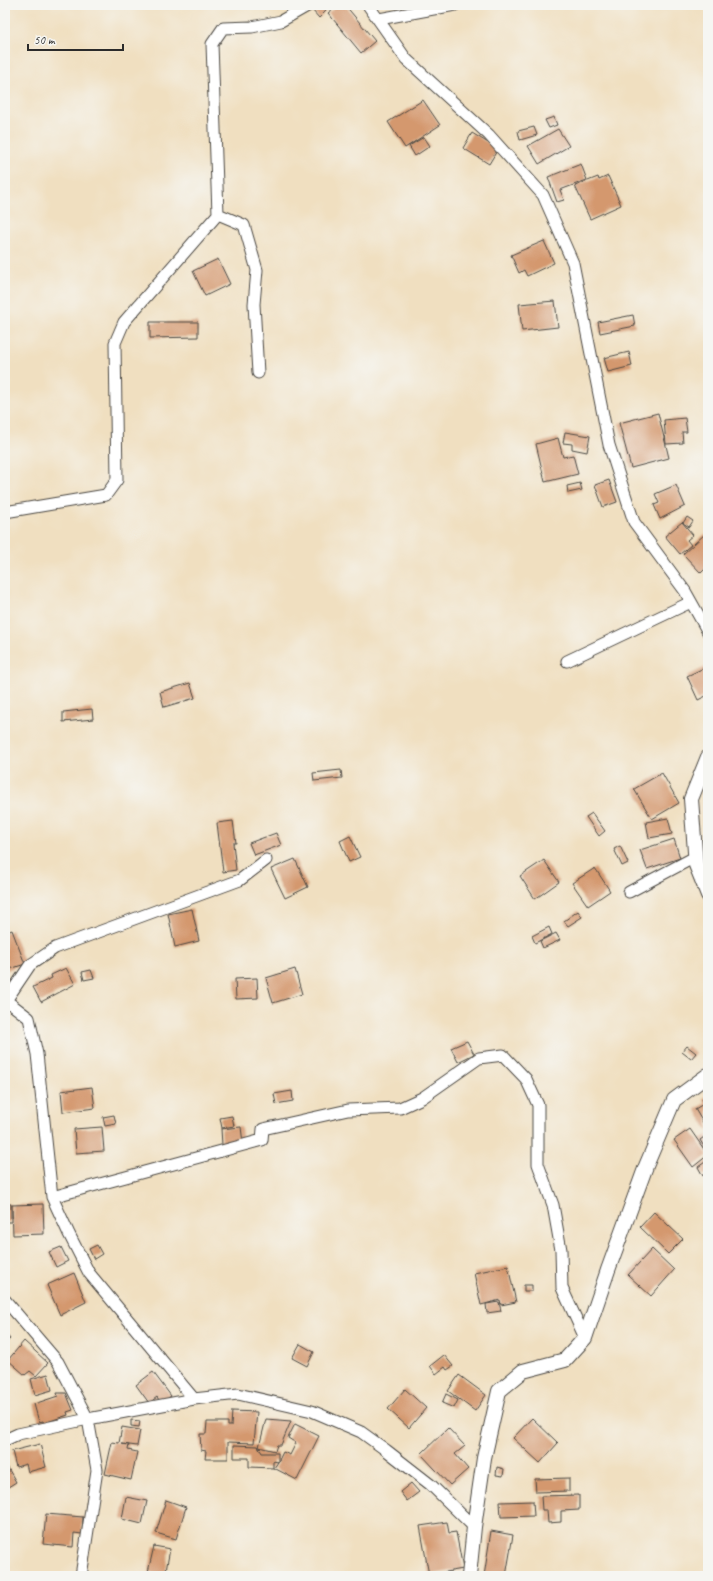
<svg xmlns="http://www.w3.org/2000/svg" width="713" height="1581" viewBox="0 0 713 1581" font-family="Caveat,sans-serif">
<rect width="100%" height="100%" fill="#f6f6f2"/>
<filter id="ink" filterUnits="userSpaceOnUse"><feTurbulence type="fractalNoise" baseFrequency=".025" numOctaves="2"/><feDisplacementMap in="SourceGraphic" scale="8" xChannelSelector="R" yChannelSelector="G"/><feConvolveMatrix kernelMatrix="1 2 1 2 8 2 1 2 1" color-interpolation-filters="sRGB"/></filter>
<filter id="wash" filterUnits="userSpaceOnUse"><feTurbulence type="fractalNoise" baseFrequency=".012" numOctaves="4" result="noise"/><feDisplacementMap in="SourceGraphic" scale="16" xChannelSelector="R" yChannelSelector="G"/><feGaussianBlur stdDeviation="0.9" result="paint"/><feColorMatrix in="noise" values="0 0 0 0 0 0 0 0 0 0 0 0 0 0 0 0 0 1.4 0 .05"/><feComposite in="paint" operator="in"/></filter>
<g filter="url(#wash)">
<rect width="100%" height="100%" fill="#f0dfc0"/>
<g id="blocks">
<!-- building -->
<path fill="#d4986e" d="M318,5H321L326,11L319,18L312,10Z
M338,5H345L375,41L361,53L328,13Z
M423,100L440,125L405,148L388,122Z
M554,117L557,125L549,128L545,120Z
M534,127L537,135L520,140L518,131Z
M558,129L569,146L539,164L528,146Z
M472,133L498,149L489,164L463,148Z
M424,137L430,146L415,156L409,146Z
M581,164L587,180L560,190L564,200L557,202L548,177Z
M608,176L621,205L590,219L575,186L598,177L599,180Z
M544,241L554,263L527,276L524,270L519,273L511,255Z
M218,259L230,284L205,296L193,271Z
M555,301L558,327L522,331L519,304Z
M633,315L635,326L600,333L598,322Z
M150,322H198V337L150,338Z
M629,352L632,366L608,372L604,358Z
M658,413L669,458L631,468L619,423Z
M685,418L687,432H682L683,443L666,444L664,420Z
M565,432L590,436L587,452L572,449V444L563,443Z
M558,438L563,457L573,455L578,474L545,482L536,444Z
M609,480L617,502L603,507L595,485Z
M580,483L582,490L568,493L567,486Z
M676,485L685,506L660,519L654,505L659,503L655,494Z
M687,517L693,521L689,527L683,523Z
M682,522L693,535L687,540L691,545L680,554L665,536Z
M705,534L708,538V566L701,573L683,554Z
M708,666V695L698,700L687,676Z
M190,683L195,698L164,707L160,692Z
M92,709L93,719L63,722V712Z
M341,770L342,778L314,781L313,773Z
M662,773L679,803L652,819L634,789Z
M592,813L605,831L599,836L586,817Z
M668,818L672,834L649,838L646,822Z
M233,821L236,843H233L236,870L223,872L217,823Z
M276,833L281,845L254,855L249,843Z
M350,836L360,857L349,862L340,841Z
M674,839L680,858L647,869L640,850Z
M620,846L628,863L622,866L614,849Z
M295,859L308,887L285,898L271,869Z
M544,860L559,882L535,899L520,876Z
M595,868L610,891L588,906L572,883Z
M192,909L199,941L175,947L168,914Z
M578,911L582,917L568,926L564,921Z
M549,927L552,934L535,943L532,936Z
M12,930L25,964L7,970L5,964V933Z
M556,933L560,940L543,948L540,941Z
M66,968L75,984L41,1002L33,987L52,978L51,975Z
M295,969L302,994L273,1003L266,978Z
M91,970L94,978L84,980L82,972Z
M257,978L258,998L236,999L235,979Z
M467,1041L474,1054L458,1062L451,1048Z
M687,1046L696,1053L691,1059L682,1052Z
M92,1087L95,1108L63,1112L61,1091Z
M292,1091L293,1101L276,1104L274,1094Z
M708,1095V1131L695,1109L705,1103L702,1099Z
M114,1115L116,1124L105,1126L103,1117Z
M232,1116L234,1126L222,1128L220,1118Z
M102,1127L104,1151L76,1153L74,1129Z
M241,1127L243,1143L222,1145L221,1129Z
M690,1129L708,1155L693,1167L674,1140Z
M707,1135L708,1136V1153L700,1140Z
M708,1160V1173L703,1176L698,1167Z
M5,1204H11V1222H5Z
M43,1204L44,1234L13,1235L12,1205Z
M654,1212L683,1239L668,1254L640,1227Z
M97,1245L102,1254L94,1259L89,1249Z
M61,1247L68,1261L56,1267L49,1252Z
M652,1249L674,1270L651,1296L628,1275Z
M508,1266L516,1302L501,1305L500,1300L481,1305L474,1273Z
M74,1273L86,1302L60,1315L47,1285Z
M524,1285H532V1291H524Z
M499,1302L501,1311L487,1313L486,1304Z
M5,1333L10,1339L5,1344Z
M24,1341L48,1363L36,1376L30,1371L25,1375L8,1360Z
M300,1344L314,1352L307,1366L292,1358Z
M444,1355L453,1366L447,1370L445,1367L436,1374L430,1366Z
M153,1372L171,1396L161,1403L157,1397L149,1403L136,1385Z
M48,1374L52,1390L35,1395L31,1379Z
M459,1375L486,1395L475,1411L448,1391Z
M405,1389L426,1408L409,1428L388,1409Z
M57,1393H66L73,1410L67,1412L68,1415L44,1423L43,1421L39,1422L34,1404L58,1396Z
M446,1394L458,1400L454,1408L442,1403Z
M232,1411L257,1412L254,1443L228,1442V1459H205L206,1451L201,1450L200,1434H206L207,1422H228V1426H231Z
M532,1418L558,1443L540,1463L513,1438Z
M266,1419L291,1421L281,1445H277L275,1451L259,1447Z
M131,1420L140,1421L139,1427L131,1426Z
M295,1424L319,1436L297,1480L274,1468L278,1462L273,1461V1468L249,1467V1458H234V1445L258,1446L262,1453H278V1462L283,1452L290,1455L296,1443L288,1438Z
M122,1427L140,1430L137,1446L122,1444L129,1445L128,1450L137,1452L131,1480L105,1474L112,1442L119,1443Z
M448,1428L465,1446L455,1454L468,1469L450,1485L421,1454Z
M40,1444L46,1467L28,1472L26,1464L16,1467L12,1451Z
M5,1463L16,1482L5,1489Z
M497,1467L504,1469L503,1476L496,1475Z
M569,1478V1491L536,1492L535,1479Z
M411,1483L419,1492L407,1501L400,1492Z
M579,1495V1510L561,1511V1522L548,1523L547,1510H542L541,1496Z
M126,1497L147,1501L142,1524L122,1519Z
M166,1500L186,1507L176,1539L156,1533Z
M533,1501L534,1516L501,1517L500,1502Z
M46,1514L83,1517L82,1534L74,1533L73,1547L43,1544Z
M447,1522L449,1533L456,1532L463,1569L429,1575L420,1526Z
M491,1531L513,1535L506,1576H484Z
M154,1546L170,1549L165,1576L148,1572Z"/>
</g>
</g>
<g filter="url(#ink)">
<use href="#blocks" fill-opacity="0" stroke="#494641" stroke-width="1"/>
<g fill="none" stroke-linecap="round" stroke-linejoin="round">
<defs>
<path id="minor" d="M368,5L406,59L489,135L543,195L573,263L609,445L634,522L685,591L708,632
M379,19L455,5
M218,214L244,225L257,270L254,304L258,373
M5,512L106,495L117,480L115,343L124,322L218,214L212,44L223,28L252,27L281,21L309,5
M567,661L691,602
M629,892L695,857
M5,997L7,1001L29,1018L37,1054L52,1197L69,1234L89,1273L194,1399
M5,1002L30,965L55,948L240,880L266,860
M52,1197L262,1140L263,1129L348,1110L400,1108L422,1098L479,1058L503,1055L526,1079L538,1105V1164L553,1205L561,1250L562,1288L585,1338
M5,1300L58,1362L88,1419L97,1470L81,1576
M5,1440L18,1434L88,1419L194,1399L238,1394L312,1411L361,1432L386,1450L431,1485L474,1527"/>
<path id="tertiary" d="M708,757L691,799L696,865L708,895
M469,1576L474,1527L484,1458L499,1391L523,1371L565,1360L585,1338L608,1270L646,1166L674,1100L708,1075"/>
</defs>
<!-- minor casing -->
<use href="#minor" stroke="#494641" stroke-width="13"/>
<!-- tertiary casing -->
<use href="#tertiary" stroke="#494641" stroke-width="16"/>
<!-- minor -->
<use href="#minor" stroke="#fff" stroke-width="11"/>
<!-- tertiary -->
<use href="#tertiary" stroke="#fff" stroke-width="14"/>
</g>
</g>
<!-- margin -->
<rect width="713" height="1581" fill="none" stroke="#f6f6f2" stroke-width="20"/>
<!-- scale -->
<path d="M28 44v6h95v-6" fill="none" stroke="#2b2b2b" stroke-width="2"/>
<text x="34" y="44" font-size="12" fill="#2b2b2b" stroke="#f6f6f2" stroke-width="3" paint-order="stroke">50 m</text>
</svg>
